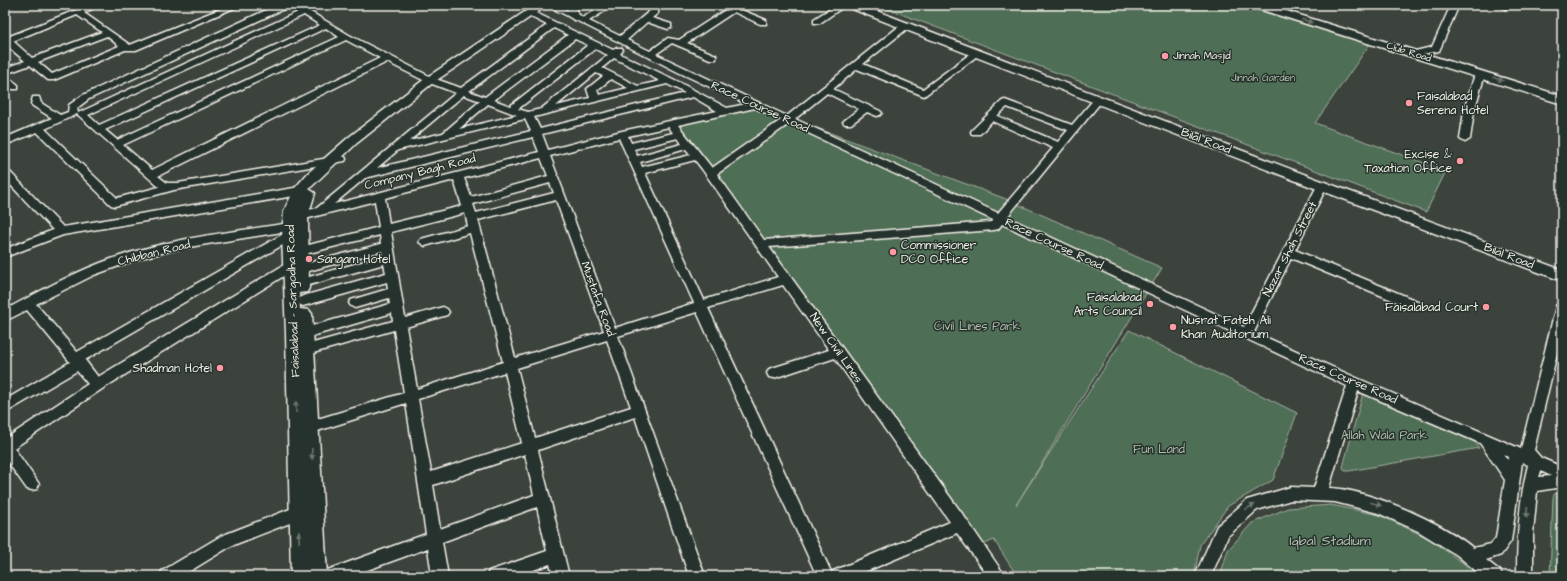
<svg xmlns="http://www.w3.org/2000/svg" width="1567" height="581" viewBox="0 0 1567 581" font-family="'Architects Daughter',sans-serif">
<rect width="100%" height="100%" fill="#3c433d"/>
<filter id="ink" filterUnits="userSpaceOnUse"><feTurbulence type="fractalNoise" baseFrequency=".025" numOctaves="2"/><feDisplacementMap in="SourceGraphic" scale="8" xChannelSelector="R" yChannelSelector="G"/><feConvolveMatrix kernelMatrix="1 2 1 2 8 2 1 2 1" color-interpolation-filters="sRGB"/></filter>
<g filter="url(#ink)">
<!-- green -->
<path fill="#506e57" stroke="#a2b0a0" d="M877,5H1254L1372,41L1315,123L1446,171L1426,212Z
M756,105L1006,199L1162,268L1016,505L1129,330L1297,413L1273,480L1228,506L1200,545L1194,576H1017L994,540L976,548L671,123Z
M1363,393L1475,442L1479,448L1349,471H1345L1343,467Z
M1562,492V576H1550L1553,497L1555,493Z
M1331,505L1379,515L1428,538L1481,576H1220L1228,550L1252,523L1288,508Z"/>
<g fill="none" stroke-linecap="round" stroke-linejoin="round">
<defs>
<path id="minor" d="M89,5H100L84,13L130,45L230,5H241L136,50H125L54,80H48L30,65L5,74V68L25,61L5,44V38ZM77,15L102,32L32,58L13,41ZM107,36L119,46L52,74L38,62Z
M277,5H299L349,35L433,78L461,88L547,25L531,17L530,15L534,12L613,50L616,48H622L623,50L620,54L673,79L727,108L746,104L678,72L546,5H557L582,18L604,5H614L589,21L620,36L652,9H658V13L652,18L671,24V28L668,29L647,22L627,40L650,51L668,38L679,40L733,5H743L739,9L766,20V24H760L734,12L687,43L716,55V59H710L672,43L656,54L787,116L902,24H908V28L863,64L923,89L974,51L977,50L981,53L924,96L857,69L833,89L880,111L882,113L880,115L877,116L867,112L851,124H845L843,122L845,120L859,109L827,93L795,119L998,213L1053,148L992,121L980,134H972L971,132L972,130L1002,101L1005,100L1072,125L1095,98H1101L1103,100L1101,102L1007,217L1244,327L1317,186L1322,182L1326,184L1327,186L1295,250L1417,301L1419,304L1417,307H1409L1291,258L1254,332L1359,379L1521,449L1556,306L1558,303L1562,301V332L1534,450L1541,458L1562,467V487L1537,491L1533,533V576H1517C1517,538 1519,501 1528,465L1522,462L1511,541L1501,555L1486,560L1500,571L1502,576H1482L1457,555L1418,531L1378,513L1335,502L1291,500L1257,510L1228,536L1211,576H1195L1217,526L1247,500L1291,487L1314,488L1347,386L1002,224L998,229L994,230L769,247L966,519L1005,576H988L957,533L855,576H817L697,312L618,336L705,576H689L635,417L538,450L569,576H553L550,564L517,576H487L489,571L547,551L537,507L442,542L448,576H432L428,548L351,576H323L325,571L426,534L406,403L311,433L306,431L304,427L306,423L311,421L404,393L394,330L306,355L301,354L300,350L301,346L306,345L393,321L392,313L305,338L301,336L299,333L301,330L305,328L390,304L389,298L355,308L351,306L349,303L351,300L388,289L387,282L303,306L299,304L297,301L299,298L303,296L386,273L384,264L302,287L298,286L296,283L298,280L302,279L383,256L382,251L301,273L297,272L295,269L297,266L301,265L381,244L380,235L301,255L295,251L301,247L379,227L375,201L301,220L295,216L297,213L317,208L456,93L427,82L387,62L158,176L167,183H178L341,156L345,157L346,159L345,161L174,190L115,206L111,205L37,132L5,145V138L52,118L33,106L31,104L33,97H39L41,103L60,115L68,112L69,105L83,95ZM286,8H293L298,12L78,113L77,108L89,99ZM304,15L320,25L99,125L88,115ZM326,28L339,37L117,140L105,130ZM554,28L568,35L485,97L469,91ZM575,39L588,45L510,106L494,100ZM346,40L380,58L152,170L123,145ZM595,49L608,55L541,109L528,112L518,109ZM614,58L660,81L638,86L602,68ZM596,73L603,76L587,89L590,98L556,106ZM611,79L628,88L599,95L597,90ZM667,84L685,93L540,129L534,117ZM464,95L480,101L443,133L409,141ZM693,97L717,111L622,131L548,150L542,134ZM488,104L517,115L459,129ZM1007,107L1068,130L1058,142L997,116ZM755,108L781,120L712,168L678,125ZM77,114L159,187L117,198L45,129ZM525,119L531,131L377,168L398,150ZM789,124L993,220L991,222L764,240L717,174ZM669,127L673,133L631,143L628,136ZM533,137L539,152L334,204L365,178ZM619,138L694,303L615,328L550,156ZM678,138L682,144L637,156L634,149ZM686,149L691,155L642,167L640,162ZM541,158L548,176L471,197L464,178ZM695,160L702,169L778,277L704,300L645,173ZM454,180L462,206L389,224L385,198ZM550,183L554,193L476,213L473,204ZM556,200L604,331L515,358L478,220ZM465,213L468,226L421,239L419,242L425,246L470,233L503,362L417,389L406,327L447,315L449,312L447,309L443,307L405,318L391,232ZM783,285L829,350L769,369L767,373L769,377L774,378L835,358L950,522L831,572L708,308ZM607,340L631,407L535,438L517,368ZM505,372L522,443L431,472L418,399ZM1358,391L1480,443L1505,480L1496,538L1491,544L1473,548C1443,523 1368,489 1329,488ZM525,454L534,495L440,529L433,485ZM1503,454L1508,456V460ZM1541,471L1551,476L1539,477Z
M836,5H846L820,23H814V19Z
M1451,5H1459L1439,51L1411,56V52L1432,47Z
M1499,5H1509V6L1505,9Z
M1480,71L1485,74L1474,111L1470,139L1465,142L1460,139L1464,111L1475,74Z
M5,75L18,85V89H12L5,83Z
M5,170L9,171L63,227L300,187L305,191L300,195L63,235L5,257V249L53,230L5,179Z
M290,223L294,224L296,227L294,230L183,248L141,258L94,275L36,304L77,352L285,233L289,232L295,236L293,239L85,360L98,377L287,263H295L297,266L295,269L102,389L14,448L39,484L37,489L32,490L27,489L5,458V439L88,384L77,371L5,413V400L70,362L27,310L5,321V310C40,291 76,271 114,258C171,238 231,232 290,223Z
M298,506L303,508L305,513L303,518L231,546L182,576H160L162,571L221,536Z"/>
<path id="major" d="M535,5H548L434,82L357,143L309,189L315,193L308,216L309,288L307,292L299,293L300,309L309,310L312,314L327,576H291L286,333L282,236L284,211L295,188L308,173L349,137L426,78Z
M567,5H577V13L583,18L582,20H574L568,16Z
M846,5H861L1327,183L1562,270V281L1317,189L847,7Z
M1251,5H1267L1562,96V104L1252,7Z"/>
</defs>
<!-- minor casing -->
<use href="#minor" stroke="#f4f1e8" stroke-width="3"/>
<!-- major casing -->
<use href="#major" stroke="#f4f1e8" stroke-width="3"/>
<!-- minor -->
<use href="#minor" fill="#26332d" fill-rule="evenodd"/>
<!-- major -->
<use href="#major" fill="#26332d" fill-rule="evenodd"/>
</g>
<!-- one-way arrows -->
<defs><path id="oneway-solid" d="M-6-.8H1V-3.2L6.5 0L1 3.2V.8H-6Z"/></defs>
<g fill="#6e766e">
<use href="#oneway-solid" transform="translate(1307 21) rotate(17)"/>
<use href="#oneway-solid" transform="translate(1498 79) rotate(17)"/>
<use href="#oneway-solid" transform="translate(296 407) rotate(-91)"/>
<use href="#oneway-solid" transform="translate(312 454) rotate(88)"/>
<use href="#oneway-solid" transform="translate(1376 504) rotate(18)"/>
<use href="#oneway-solid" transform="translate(1250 507) rotate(-29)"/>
<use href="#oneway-solid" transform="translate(1527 512) rotate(93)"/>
<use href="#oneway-solid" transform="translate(299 537) rotate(-93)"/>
</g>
</g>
<!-- markers -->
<g fill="#ff9aa2" stroke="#26332d" stroke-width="1.5">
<circle cx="1165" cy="56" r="4"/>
<circle cx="1409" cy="103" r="4"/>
<circle cx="1460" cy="161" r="4"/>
<circle cx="893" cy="252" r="4"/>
<circle cx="309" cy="259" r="4"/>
<circle cx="1150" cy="304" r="4"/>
<circle cx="1486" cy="307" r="4"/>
<circle cx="1173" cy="327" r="4"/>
<circle cx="220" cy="368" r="4"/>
</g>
<g text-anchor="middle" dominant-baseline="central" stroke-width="3" stroke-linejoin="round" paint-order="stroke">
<!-- far-street labels -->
<g font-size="10" fill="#f4f1e8" stroke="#26332d">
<text transform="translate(1409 52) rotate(17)">Club Road</text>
</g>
<!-- far-poi labels -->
<g font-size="10" fill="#f4f1e8" stroke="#26332d" text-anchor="start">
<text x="1173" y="56">Jinnah Masjid</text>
</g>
<!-- far-park labels -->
<g font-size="10" fill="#b2bdae" stroke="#26332d">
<text x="1263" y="78">Jinnah Garden</text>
</g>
<!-- poi labels -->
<g font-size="12" fill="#f4f1e8" stroke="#26332d" text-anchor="start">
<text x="1417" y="96">Faisalabad<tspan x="1417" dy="14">Serena Hotel</tspan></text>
<text x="1452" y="154" text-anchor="end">Excise &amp;<tspan x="1452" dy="14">Taxation Office</tspan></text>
<text x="901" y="245">Commissioner<tspan x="901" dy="14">DCO Office</tspan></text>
<text x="317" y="259">Sangam Hotel</text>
<text x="1142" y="297" text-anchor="end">Faisalabad<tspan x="1142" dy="14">Arts Council</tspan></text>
<text x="1478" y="307" text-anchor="end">Faisalabad Court</text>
<text x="1181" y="320">Nusrat Fateh Ali<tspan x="1181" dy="14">Khan Auditorium</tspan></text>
<text x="212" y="368" text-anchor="end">Shadman Hotel</text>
</g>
<!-- street labels -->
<g font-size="12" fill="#f4f1e8" stroke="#26332d">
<text transform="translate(760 107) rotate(25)">Race Course Road</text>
<text transform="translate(1206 141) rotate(21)">Bilal Road</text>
<text transform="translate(420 172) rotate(-14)">Company Bagh Road</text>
<text transform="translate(1054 244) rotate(25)">Race Course Road</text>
<text transform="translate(1290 249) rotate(-63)">Nazar Shah Street</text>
<text transform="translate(154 253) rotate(-14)">Chibban Road</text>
<text transform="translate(1509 256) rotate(21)">Bilal Road</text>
<text transform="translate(598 299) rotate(70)">Mustafa Road</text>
<text transform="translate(293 301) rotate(-92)">Faisalabad - Sargodha Road</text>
<text transform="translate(836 348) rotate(55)">New Civil Lines</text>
<text transform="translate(1348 379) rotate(24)">Race Course Road</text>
</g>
<!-- park labels -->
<g font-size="12" fill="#b2bdae" stroke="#26332d">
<text x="977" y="326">Civil Lines Park</text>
<text x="1384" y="435">Allah Wala Park</text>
<text x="1159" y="449">Fun Land</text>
</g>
<!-- near-park labels -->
<g font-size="14" fill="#b2bdae" stroke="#26332d">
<text x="1330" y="541">Iqbal Stadium</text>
</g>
</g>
<!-- margin -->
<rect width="1567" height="581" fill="none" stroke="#26332d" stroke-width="20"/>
<rect x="10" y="10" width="1547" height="561" fill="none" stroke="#f4f1e8" stroke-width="1.5" filter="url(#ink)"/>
</svg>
